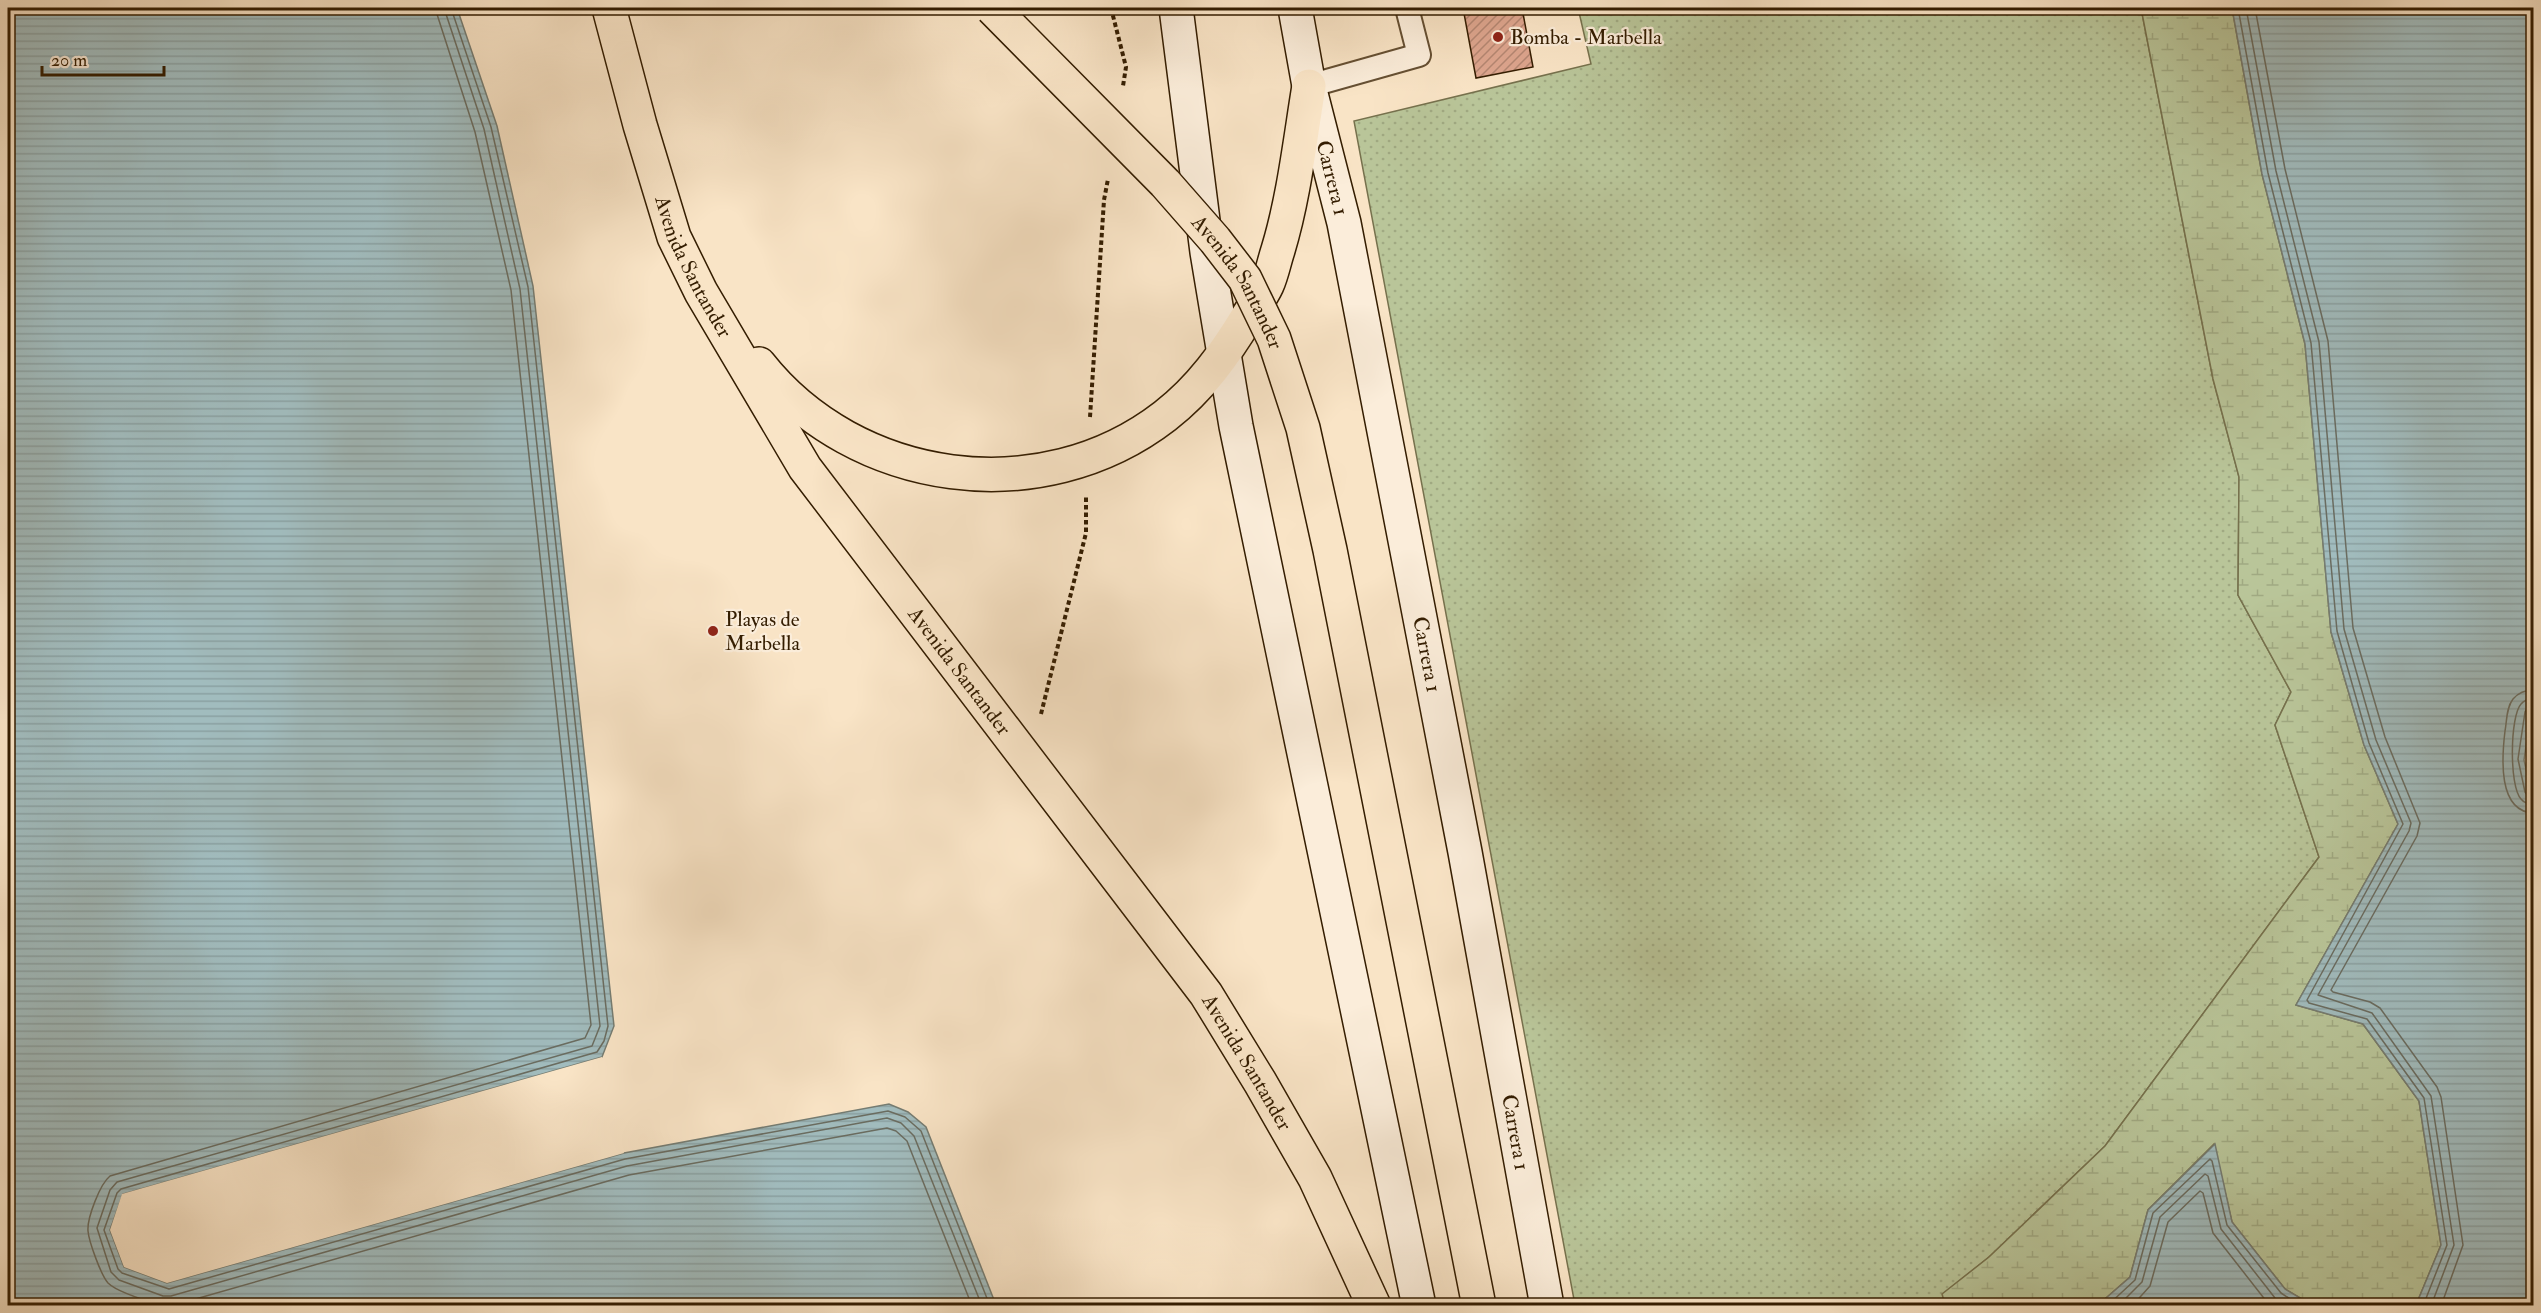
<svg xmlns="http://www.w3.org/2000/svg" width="2541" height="1313" viewBox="0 0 2541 1313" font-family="'IM FELL Double Pica',serif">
<defs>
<pattern id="grass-dots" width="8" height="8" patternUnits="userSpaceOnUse" patternTransform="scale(1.5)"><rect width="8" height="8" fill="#b9c599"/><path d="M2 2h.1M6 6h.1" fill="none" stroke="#a0a982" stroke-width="1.8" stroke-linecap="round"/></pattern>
<pattern id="wetland-marsh" width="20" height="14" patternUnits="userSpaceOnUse" patternTransform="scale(1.5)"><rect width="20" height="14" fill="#b9c599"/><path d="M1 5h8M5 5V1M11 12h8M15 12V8" fill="none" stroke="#a0a982"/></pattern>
<pattern id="water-rules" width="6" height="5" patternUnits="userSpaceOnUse" patternTransform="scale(1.5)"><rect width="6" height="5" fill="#a1bcbe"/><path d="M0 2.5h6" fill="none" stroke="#8ba1a2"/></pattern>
<pattern id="building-hatch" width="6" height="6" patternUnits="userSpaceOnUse" patternTransform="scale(1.5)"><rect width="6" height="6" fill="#dda58e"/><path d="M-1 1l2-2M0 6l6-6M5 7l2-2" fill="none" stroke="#b48672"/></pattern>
</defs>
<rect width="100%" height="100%" fill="#f9e4c6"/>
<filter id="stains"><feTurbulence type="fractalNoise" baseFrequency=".00333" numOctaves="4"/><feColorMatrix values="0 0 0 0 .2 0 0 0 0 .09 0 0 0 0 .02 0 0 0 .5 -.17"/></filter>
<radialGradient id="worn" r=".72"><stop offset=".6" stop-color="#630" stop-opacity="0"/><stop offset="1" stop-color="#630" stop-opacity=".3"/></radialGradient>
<!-- grass -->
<path fill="url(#grass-dots)" stroke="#76714d" stroke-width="1.5" d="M1578,8H2141L2213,379L2239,477L2238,595L2291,692L2275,725L2319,857L2105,1146L1989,1257L1943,1294L1945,1305H1575L1354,121L1591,64Z"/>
<!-- wetland -->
<path fill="url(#wetland-marsh)" stroke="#76714d" stroke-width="1.5" d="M2141,8H2232L2262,174L2305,344L2331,632L2364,745L2398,824L2296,1005L2363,1024L2419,1101L2441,1245L2416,1305H2312L2285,1289L2232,1222L2214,1144L2148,1210L2130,1277L2098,1305H1945L1942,1294L1989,1257L2105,1146L2319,857L2275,725L2291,692L2238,595L2239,477L2213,379Z"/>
<!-- water -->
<path fill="url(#water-rules)" stroke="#757c72" stroke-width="1.5" d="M8,8H457L497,126L533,286L614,1026L602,1057L123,1194L110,1230L124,1267L167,1283L624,1153L889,1104L908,1112L926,1127L996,1305H8Z
M2232,8H2533L2534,692L2524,760L2534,804L2533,1305H2416L2441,1245L2419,1101L2363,1024L2296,1005L2398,824L2364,745L2331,632L2305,344L2262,174Z
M2215,1144L2232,1222L2285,1289L2312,1305H2098L2130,1277L2148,1210Z"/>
<!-- pier -->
<path fill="#f9e4c6" d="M602,1057L603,1060L125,1197L114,1230L126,1265L168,1280L623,1150L624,1153L167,1283L124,1267L110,1230L122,1194Z"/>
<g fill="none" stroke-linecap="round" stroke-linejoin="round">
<!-- shore -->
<path stroke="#6a6c60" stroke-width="1.5" d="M444,8L484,129L520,289L600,1026L592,1046L117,1182L110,1190L97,1228L111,1272L119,1280L163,1296H171L627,1166L887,1118L901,1123L914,1136L982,1306
M451,8L491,127L528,287L608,1026L604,1041L597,1052L121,1189L117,1193L104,1230L118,1269L122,1273L169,1289L625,1159L888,1111L905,1117L921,1131L990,1306
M2238,8L2268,173L2311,343L2337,631L2369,743L2403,824L2307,1000L2309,1003L2367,1019L2424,1098L2447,1245L2423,1306
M2246,8L2276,171L2319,342L2344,629L2376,740L2411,823L2409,831L2318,995L2372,1013L2431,1096L2454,1245L2431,1306
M2255,8L2285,169L2328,341L2353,628L2385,737L2420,823L2417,836L2331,990L2333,992L2370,1002L2380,1008L2437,1087L2441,1097L2463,1245L2441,1306
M2534,690C2525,690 2518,693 2513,699C2506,708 2507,721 2505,731C2502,756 2497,812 2534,813
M2534,699C2528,699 2524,700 2521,704C2510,716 2509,786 2521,799C2524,803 2528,804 2534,804
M2534,707H2528L2525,712L2518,759L2525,792L2528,796L2534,797
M164,1306C150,1302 117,1292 108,1283C101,1275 89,1242 88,1231C87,1218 100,1184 110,1176L585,1038L591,1025L511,290L475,132L435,8
M171,1306L629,1175L887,1128L896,1131L907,1141L972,1306
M2107,1306L2135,1280L2153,1213L2210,1159L2212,1161L2227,1225L2281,1293L2301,1306
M2118,1306L2142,1282L2160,1217L2205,1174L2208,1176L2221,1229L2275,1298L2286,1306
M2132,1306L2150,1286L2168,1222L2200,1191L2203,1193L2213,1233L2270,1306"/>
</g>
<!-- building -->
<path fill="url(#building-hatch)" stroke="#341d01" stroke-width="1.5" d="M1463,8H1522L1533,67L1476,78Z"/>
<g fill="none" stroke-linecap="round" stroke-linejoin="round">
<defs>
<path id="lane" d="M1309,86L1419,55L1407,8"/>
<g id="secondary">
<path d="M1176,8L1207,252L1236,426L1419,1306"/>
<path id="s1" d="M1295,8L1309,86L1344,223L1465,852L1547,1306"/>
</g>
<g id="highway">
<path id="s2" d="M609,8L640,125L674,237L701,292L805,468L1206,994L1260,1082L1315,1178L1374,1306"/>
<path d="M759,364C855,486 1041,512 1165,416C1201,388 1225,354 1248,316C1254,306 1262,296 1267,285C1272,274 1274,262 1278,250C1294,197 1300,141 1309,86"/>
</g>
</defs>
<!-- lane casing -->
<use href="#lane" stroke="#654f32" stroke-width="26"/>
<!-- secondary casing -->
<use href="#secondary" stroke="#341d01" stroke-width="36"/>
<!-- highway casing -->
<use href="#highway" stroke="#341d01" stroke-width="36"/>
<!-- path -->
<path stroke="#341d01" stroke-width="4" stroke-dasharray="4.5 3" stroke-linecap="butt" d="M1111,8L1126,67L1123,86
M1090,417L1104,200L1108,179
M1041,714L1086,533V496"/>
<!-- lane -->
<use href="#lane" stroke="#fbedda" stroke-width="22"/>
<!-- secondary -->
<use href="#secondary" stroke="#fbedda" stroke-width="33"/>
<!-- highway -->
<use href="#highway" stroke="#f9e4c6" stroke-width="33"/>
<defs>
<g id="highway-bridge">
<path id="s3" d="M992,8L1165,183L1215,240L1245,279L1274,339L1303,428L1330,550L1479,1306"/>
</g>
</defs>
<!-- highway-bridge casing -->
<use href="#highway-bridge" stroke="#341d01" stroke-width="36" stroke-linecap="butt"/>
<!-- highway-bridge -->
<use href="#highway-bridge" stroke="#f9e4c6" stroke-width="33"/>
</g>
<!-- markers -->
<g fill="#8f2418" stroke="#fbedda" stroke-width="2">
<circle cx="1498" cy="37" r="6"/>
<circle cx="713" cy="631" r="6"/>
</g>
<g text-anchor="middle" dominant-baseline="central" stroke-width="4.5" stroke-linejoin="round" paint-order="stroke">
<!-- poi labels -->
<g font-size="21" fill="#341d01" stroke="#fbedda" text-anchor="start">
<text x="1510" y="37">Bomba - Marbella</text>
<text x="725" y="619">Playas de<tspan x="725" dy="24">Marbella</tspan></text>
</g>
<!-- street labels -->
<g font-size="21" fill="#341d01" stroke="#fbedda">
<text stroke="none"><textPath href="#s1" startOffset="174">Carrera 1</textPath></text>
<text stroke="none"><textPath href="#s2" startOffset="273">Avenida Santander</textPath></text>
<text stroke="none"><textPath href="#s3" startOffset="370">Avenida Santander</textPath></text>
<text stroke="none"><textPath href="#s1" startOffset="660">Carrera 1</textPath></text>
<text stroke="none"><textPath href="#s2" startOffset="759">Avenida Santander</textPath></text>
<text stroke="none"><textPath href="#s2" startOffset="1245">Avenida Santander</textPath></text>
<text stroke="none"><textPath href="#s1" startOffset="1146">Carrera 1</textPath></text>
</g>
</g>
<!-- margin -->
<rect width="2541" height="1313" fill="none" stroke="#f9e4c6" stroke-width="30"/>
<rect x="9" y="9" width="2523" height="1295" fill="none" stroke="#341d01" stroke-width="3"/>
<rect x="15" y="15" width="2511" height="1283" fill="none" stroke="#341d01" stroke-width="1.5"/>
<!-- scale -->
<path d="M42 66v9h122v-9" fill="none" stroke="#341d01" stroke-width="3"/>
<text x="51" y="66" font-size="18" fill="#341d01" stroke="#fbedda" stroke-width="4.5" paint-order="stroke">20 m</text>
<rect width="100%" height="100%" filter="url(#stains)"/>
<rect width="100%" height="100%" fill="url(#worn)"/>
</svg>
